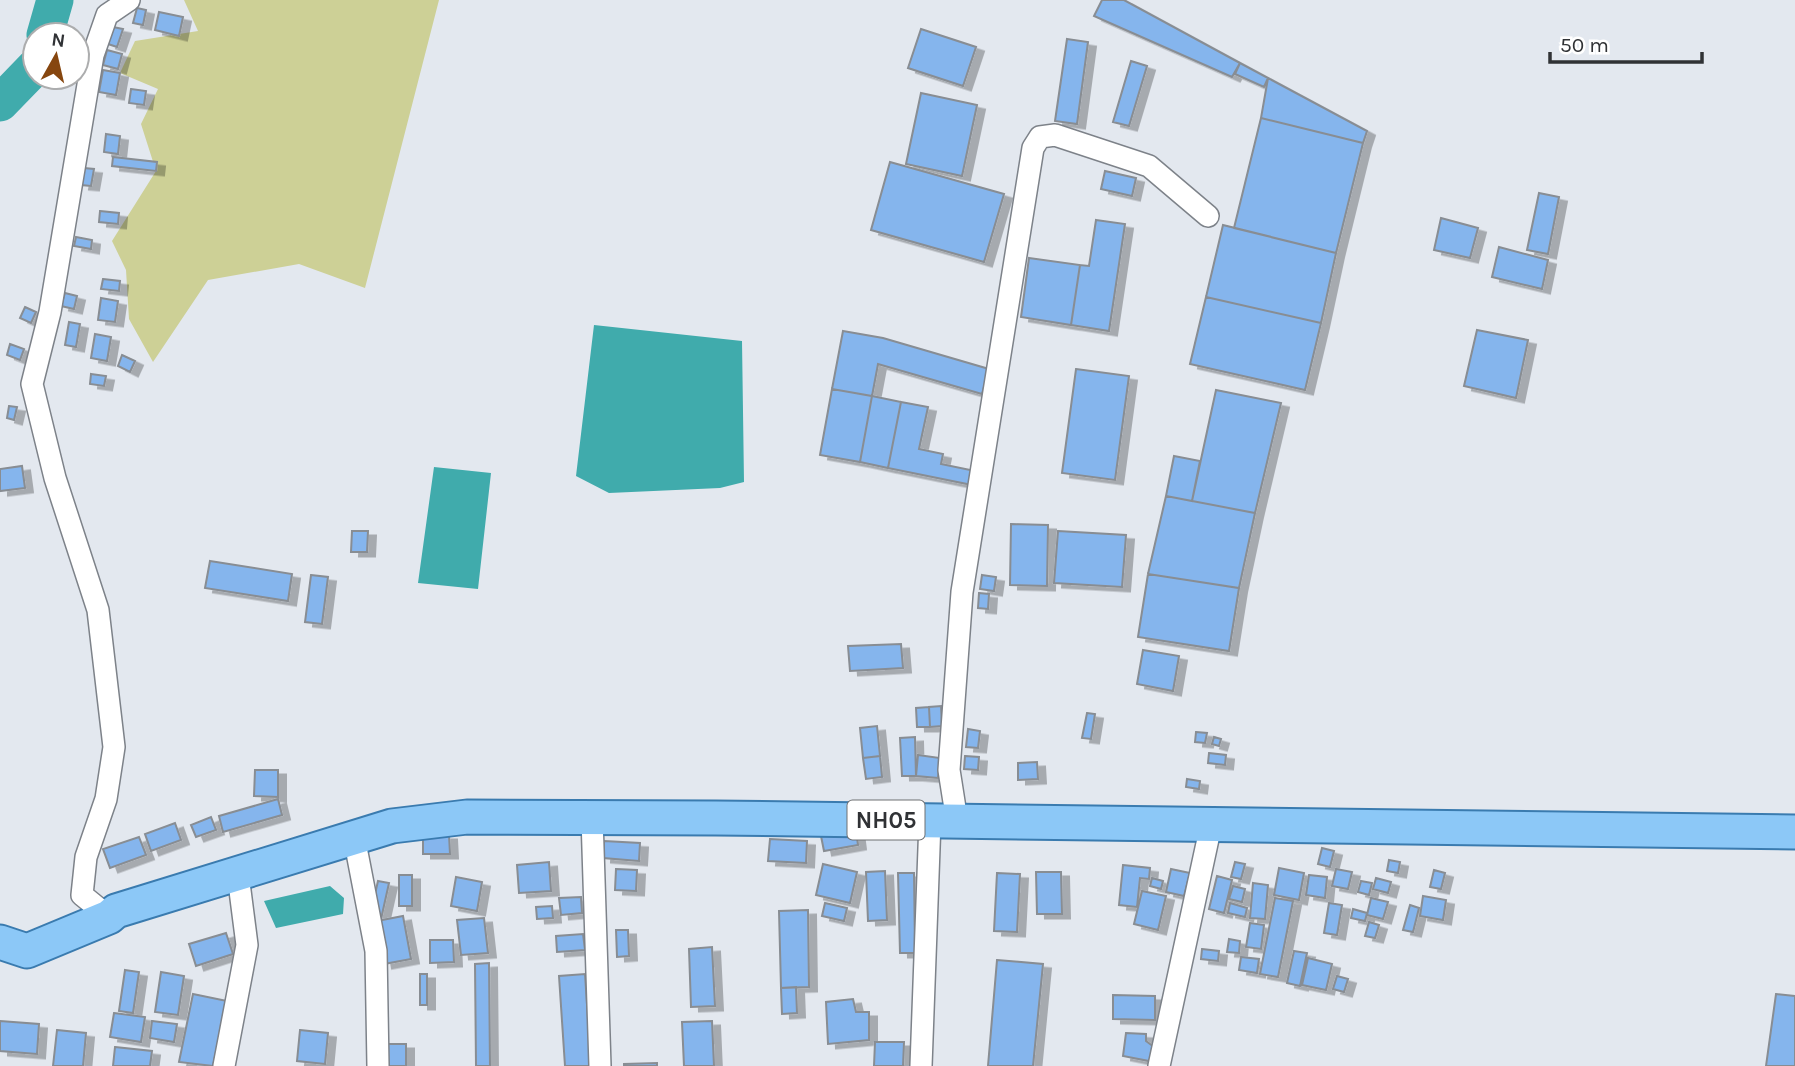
<svg xmlns="http://www.w3.org/2000/svg" width="1795" height="1066" viewBox="0 0 1795 1066" font-family="Karla,sans-serif">
<defs>
<filter id="shadow"><feDropShadow dx="8" dy="4.5" stdDeviation="0" flood-color="#0004"/></filter>
</defs>
<rect width="100%" height="100%" fill="#e3e8ef"/>
<!-- green -->
<path fill="#cdd096" d="M184,0H439L365,288L299,264L208,280L153,362L129,319L126,270L112,241L156,171L141,124L158,89L120,73L135,41L198,31Z"/>
<!-- water -->
<path fill="#40abac" d="M594,325L742,341L744,482L720,488L609,493L576,476Z
M434,467L491,473L478,589L418,583Z
M330,886L344,898L343,914L276,928L264,901Z"/>
<g fill="none" stroke-linecap="round" stroke-linejoin="round">
<!-- river -->
<path stroke="#40abac" stroke-width="37" d="M45,35L55,0
M0,103L35,67"/>
</g>
<!-- building -->
<path fill="#85b5ed" stroke="#888d93" stroke-width="2" filter="url(#shadow)" d="M1102,0H1124L1240,63L1232,77L1094,16Z
M137,8L146,10L143,25L133,23Z
M159,12L183,17L179,36L155,30Z
M113,27L123,29L117,47L108,44Z
M921,29L976,47L963,86L908,68Z
M1067,39L1088,42L1077,124L1055,121Z
M107,50L122,54L118,69L103,65Z
M1131,61L1147,66L1129,126L1113,122Z
M1240,63L1268,78L1264,87L1235,74Z
M103,70L120,73L116,95L99,92Z
M1268,78L1367,131L1363,143L1261,118Z
M131,89L146,91L144,105L129,103Z
M921,93L977,105L962,176L906,164Z
M1261,118L1363,143L1336,253L1234,228Z
M106,134L120,136L118,154L104,152Z
M113,157L157,162L156,171L112,166Z
M890,162L1004,194L984,262L871,230Z
M84,168L94,169L91,186L81,185Z
M1105,171L1136,178L1132,196L1101,189Z
M1539,193L1559,197L1548,254L1527,250Z
M100,211L119,213L118,224L99,222Z
M1441,218L1478,228L1470,258L1434,250Z
M1096,220L1125,224L1109,331L1071,325L1080,265L1089,266Z
M1223,225L1336,253L1321,323L1206,297Z
M76,237L92,240L91,249L74,246Z
M1499,247L1548,260L1542,289L1492,277Z
M1029,258L1080,265L1071,325L1021,317Z
M103,279L120,281L119,291L101,289Z
M65,293L77,296L74,309L61,306Z
M1206,297L1321,323L1305,390L1190,364Z
M101,298L118,301L115,322L98,320Z
M25,307L36,312L31,323L20,318Z
M69,322L80,324L76,347L65,345Z
M1477,330L1528,340L1516,398L1464,386Z
M843,331L883,338L989,369L982,394L878,364L872,396L832,389Z
M95,334L111,337L107,361L91,358Z
M10,344L24,349L20,360L7,355Z
M122,355L135,361L130,372L118,366Z
M1076,369L1129,376L1115,480L1062,473Z
M91,374L106,376L104,386L90,384Z
M832,389L872,396L860,462L820,455Z
M1216,390L1281,403L1255,513L1192,501Z
M872,396L901,402L888,468L860,462Z
M901,402L928,407L919,449L943,454L941,464L980,472L977,486L888,468Z
M9,406L17,407L14,420L7,418Z
M1174,456L1200,461L1192,501L1166,496Z
M22,466L25,488L0,491V469Z
M1166,496L1255,513L1239,588L1148,574Z
M1011,524L1048,525L1047,586L1010,585Z
M352,531H368L367,552H351Z
M1058,531L1126,535L1122,587L1054,583Z
M210,561L292,574L288,601L205,588Z
M1148,574L1239,588L1229,651L1138,637Z
M311,575L328,577L322,624L305,622Z
M982,575L996,577L994,591L980,589Z
M979,593L989,594L988,609L978,608Z
M901,644L903,668L850,671L848,646Z
M1143,650L1179,656L1173,691L1137,684Z
M941,706L942,726L930,727L929,707Z
M929,707L930,727H917L916,708Z
M1087,713L1095,714L1091,739L1082,738Z
M877,726L880,756L863,758L860,728Z
M968,729L980,731L978,748L966,747Z
M1196,732L1207,733L1205,743L1195,742Z
M915,737L916,776H902L900,738Z
M1214,737L1221,739L1219,746L1212,744Z
M1209,753L1226,755L1225,765L1208,763Z
M918,755L940,758L938,778L916,776Z
M880,756L882,777L866,779L863,758Z
M965,756L979,757L978,770L964,769Z
M1037,762L1038,779L1018,780V763Z
M255,770H278V797L254,796Z
M1187,779L1200,781L1199,789L1186,787Z
M278,799L282,815L223,832L219,816Z
M211,817L216,830L196,837L191,825Z
M175,823L181,840L151,851L145,834Z
M856,830L858,845L824,851L821,836Z
M423,835H449L450,854H423Z
M139,837L146,855L110,868L103,849Z
M770,839L807,841L806,863L768,861Z
M604,841L640,843L639,861L603,858Z
M1322,848L1334,851L1330,867L1318,864Z
M1389,860L1400,862L1398,873L1387,871Z
M549,862L551,891L519,893L517,865Z
M1235,862L1245,864L1241,879L1231,877Z
M823,864L857,872L850,903L816,895Z
M1123,865L1150,868L1149,879L1140,878L1137,907L1119,905Z
M1279,868L1304,873L1299,900L1274,895Z
M616,869L637,870L636,891L615,890Z
M1171,869L1190,873L1184,896L1166,892Z
M1336,869L1352,872L1348,889L1332,886Z
M1434,870L1445,873L1441,889L1430,887Z
M885,871L887,920L868,921L866,872Z
M1036,872H1061L1062,914H1037Z
M898,873H914L915,953H900Z
M997,873L1020,874L1017,932L994,931Z
M399,875H412V906H399Z
M1309,875L1327,877L1325,898L1306,895Z
M1217,876L1232,880L1224,913L1209,909Z
M456,877L482,882L477,911L451,906Z
M1152,878L1163,881L1161,889L1150,886Z
M1376,878L1391,882L1388,893L1373,889Z
M378,881L389,883L381,919L370,916Z
M1361,881L1372,883L1369,895L1358,892Z
M1253,883L1268,885L1265,919L1250,918Z
M1233,886L1245,889L1242,902L1229,899Z
M1142,891L1166,896L1158,930L1134,924Z
M1423,896L1446,900L1443,920L1420,916Z
M581,897L582,913L561,915L559,898Z
M1275,898L1293,901L1278,977L1260,974Z
M1371,898L1388,902L1383,919L1367,915Z
M825,903L847,908L844,921L822,916Z
M1230,903L1247,908L1245,917L1228,913Z
M1329,903L1342,905L1337,935L1324,933Z
M1410,905L1419,908L1413,932L1403,930Z
M552,906L553,918L537,919L536,907Z
M1353,909L1367,913L1365,921L1351,918Z
M808,910L809,987L781,988L779,911Z
M403,916L411,959L384,964L377,921Z
M484,918L488,953L461,955L457,920Z
M1369,922L1379,925L1375,938L1365,936Z
M1250,923L1264,925L1261,949L1246,947Z
M616,930H628L629,956L617,957Z
M226,933L233,954L196,966L189,944Z
M583,934L585,950L557,952L556,936Z
M1229,939L1240,941L1239,953L1227,952Z
M430,940H453L454,962L430,963Z
M712,947L715,1006L691,1007L689,949Z
M1202,949L1219,951L1218,961L1201,959Z
M1294,951L1307,953L1300,986L1287,983Z
M1241,957L1259,959L1257,973L1239,970Z
M1308,958L1332,964L1326,990L1302,985Z
M997,960L1043,964L1033,1066H988Z
M489,963L490,1066H476L475,964Z
M125,970L139,972L133,1013L119,1011Z
M161,972L184,976L178,1015L155,1012Z
M420,974H427V1005H420Z
M585,974L591,1066H565L559,976Z
M1337,976L1348,979L1344,992L1333,989Z
M796,987L797,1013L782,1014L781,988Z
M193,994L227,1001L213,1066L179,1062Z
M1776,994L1795,996V1066H1766Z
M1113,995L1155,996V1020L1113,1019Z
M853,999L856,1012H869V1040L828,1044L826,1002Z
M114,1013L145,1017L141,1042L110,1037Z
M0,1021L39,1024L37,1054L0,1051Z
M152,1021L177,1024L174,1042L150,1038Z
M712,1021L714,1066H684L682,1022Z
M57,1030L86,1033L83,1066H53Z
M300,1030L328,1033L325,1064L297,1061Z
M1126,1033L1146,1034V1041L1154,1047L1149,1061L1123,1056Z
M875,1042H904L903,1066H874Z
M385,1044H406V1066H385Z
M115,1047L152,1051L150,1066H113Z
M657,1063V1066H624V1064Z"/>
<g fill="none" stroke-linecap="round" stroke-linejoin="round">
<defs>
<path id="street" d="M592,818L600,1066
M957,821L949,770L962,592L1033,148L1040,137L1055,135L1149,166L1208,216
M354,837L376,951L378,1066
M109,917L82,895L86,857L106,799L114,747L98,610L55,478L32,384L50,312L93,55L107,15L129,0
M224,1066L247,945L238,875
M921,1066L930,821
M1159,1066L1211,825"/>
<path id="primary" d="M0,942L27,951L109,917L116,911L392,826L467,817L716,818L1795,832"/>
</defs>
<!-- street casing -->
<use href="#street" stroke="#7d8289" stroke-width="24"/>
<!-- primary casing -->
<use href="#primary" stroke="#3a7baf" stroke-width="37"/>
<!-- street -->
<use href="#street" stroke="#fff" stroke-width="21"/>
<!-- primary -->
<use href="#primary" stroke="#8cc8f7" stroke-width="33"/>
</g>
<g text-anchor="middle" dominant-baseline="central" stroke-width="5" stroke-linejoin="round" paint-order="stroke">
<!-- shield labels -->
<rect fill="#fff" stroke="#6e7072" stroke-width="2" x="847.5" y="800.5" width="77" height="39" rx="5"/>
<g font-size="23" font-weight="bold" fill="#303235">
<text x="886" y="820">NH05</text>
</g>
</g>
<!-- north arrow -->
<g transform="translate(56 56) rotate(8)"><circle r="33" fill="#ffffff" stroke="#acadae" stroke-width="2"/>
<path d="M0-5L12 26L0 18L-12 26Z" fill="#86460f"/>
<text y="-10" font-size="19" font-weight="bold" text-anchor="middle" fill="#303235">N</text>
</g>
<!-- scale -->
<path d="M1550 52v10h152v-10" fill="none" stroke="#303235" stroke-width="3.5"/>
<text x="1560" y="52" font-size="21" fill="#303235" stroke="#ffffff" stroke-width="5" paint-order="stroke">50 m</text>
</svg>
